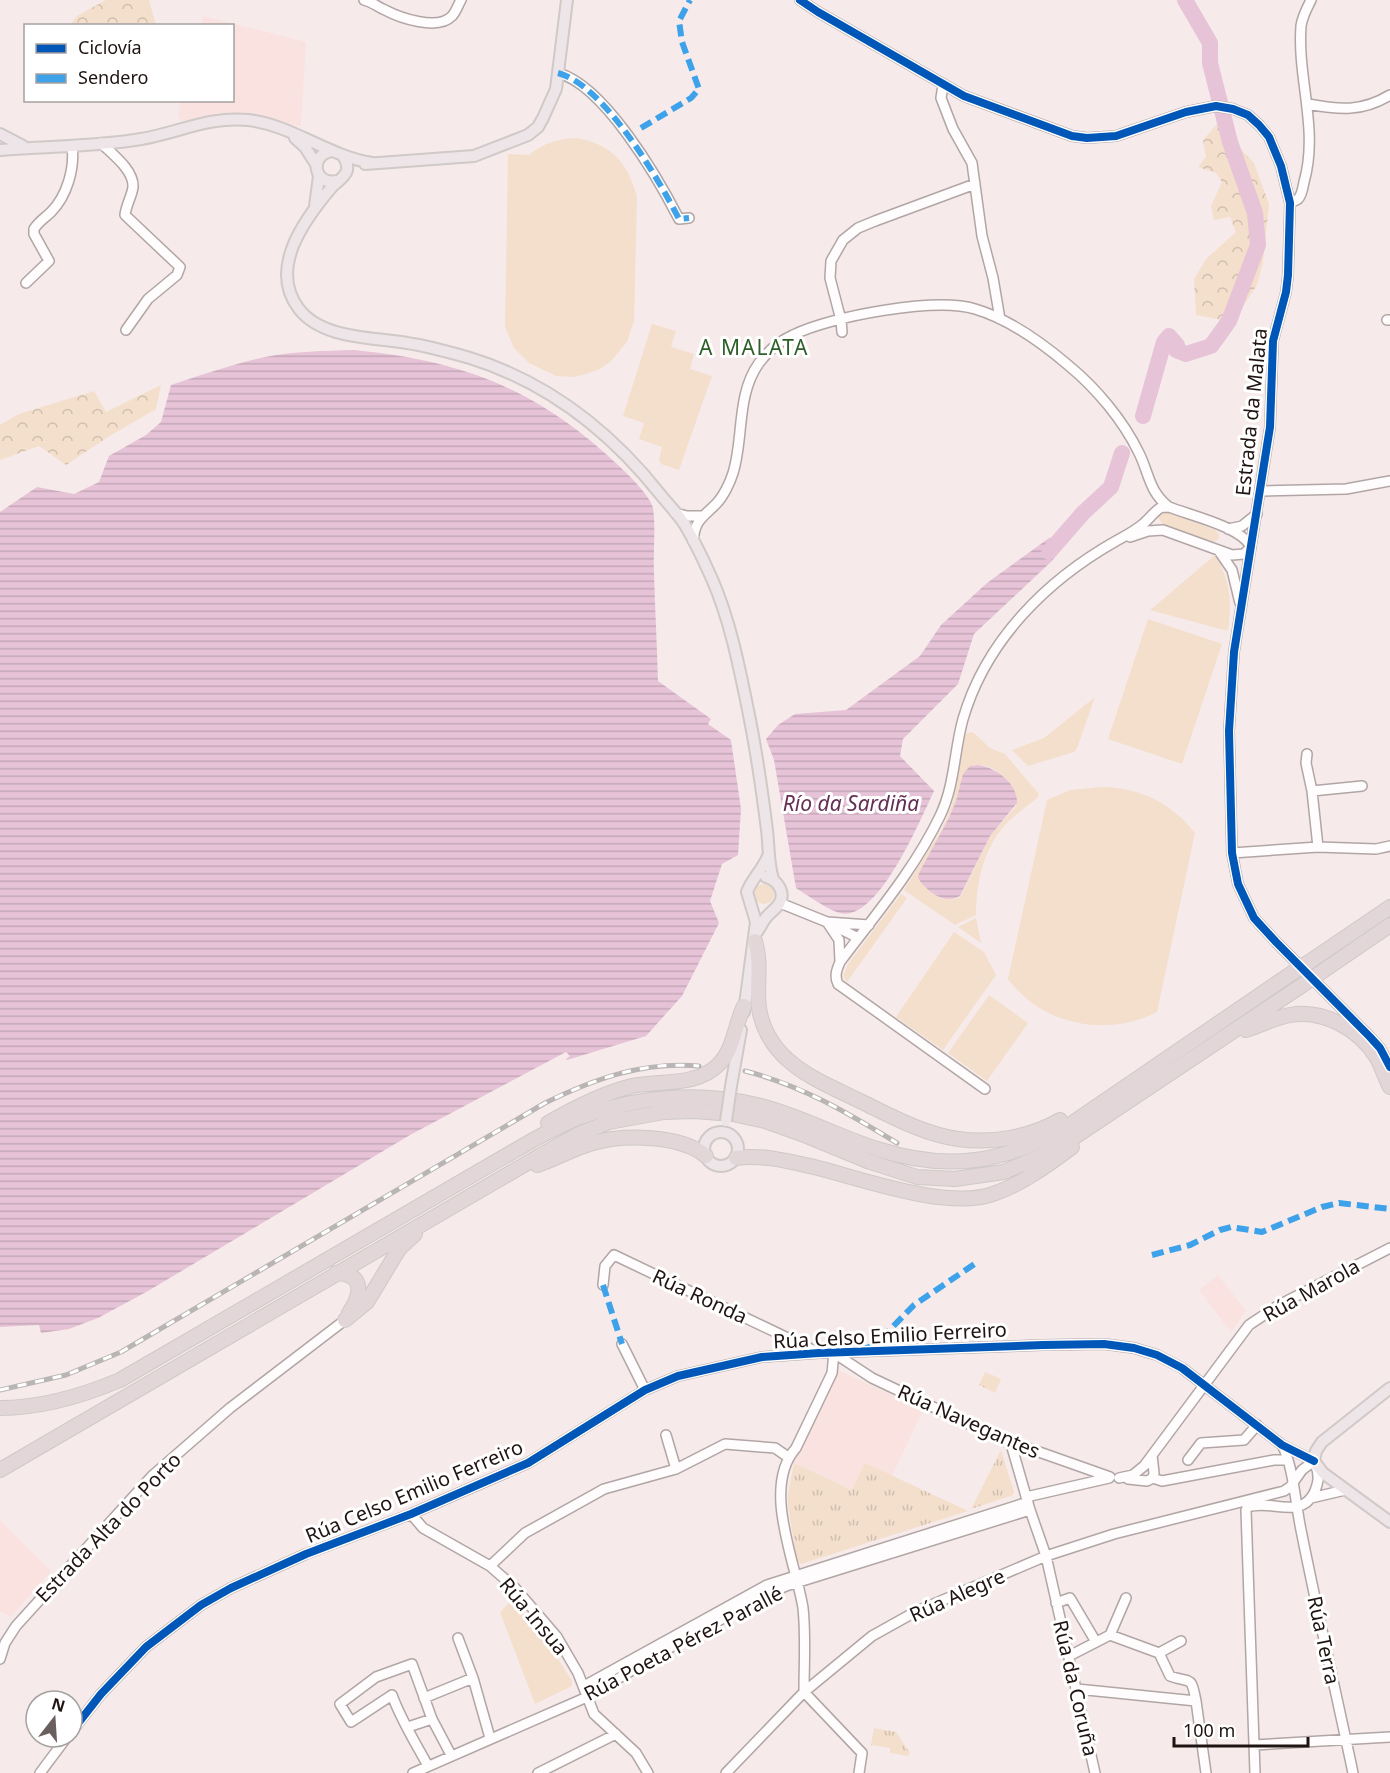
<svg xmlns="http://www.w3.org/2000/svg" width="1390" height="1773" viewBox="0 0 1390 1773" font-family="'Noto Sans',sans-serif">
<defs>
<pattern id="forest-crowns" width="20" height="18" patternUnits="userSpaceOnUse" patternTransform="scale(1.5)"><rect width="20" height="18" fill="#f3dfcc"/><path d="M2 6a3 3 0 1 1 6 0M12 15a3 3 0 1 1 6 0" fill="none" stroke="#d0beae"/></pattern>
<pattern id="park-tufts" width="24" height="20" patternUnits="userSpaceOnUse" patternTransform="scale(1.5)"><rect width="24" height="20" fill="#f3dfcc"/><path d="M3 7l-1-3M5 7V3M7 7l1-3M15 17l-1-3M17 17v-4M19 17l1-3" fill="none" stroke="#d0beae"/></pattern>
<pattern id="water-rules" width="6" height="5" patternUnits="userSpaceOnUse" patternTransform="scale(1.5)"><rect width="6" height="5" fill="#e6c3d7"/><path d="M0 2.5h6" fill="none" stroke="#c5a7b8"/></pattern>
</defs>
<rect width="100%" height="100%" fill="#f6ebea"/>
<!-- built -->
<path fill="#f9e2df" d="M203,16L306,42L301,127L255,114L237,113L180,121L178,114L181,101L232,100V26L201,25Z
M1218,1275L1246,1311L1231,1332L1199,1290Z
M836,1369L923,1410L892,1476L865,1464L853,1490L794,1463Z
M0,1520L51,1571L11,1617L0,1611Z"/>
<!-- green -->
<path fill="#f3dfcc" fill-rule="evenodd" d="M576,138C612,144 628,163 637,197L634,321L627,342L611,361L600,369L586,374L573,377L556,376L529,363L514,348L505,327L508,154L529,155C544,143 557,139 576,138Z
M652,324L676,331L671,347L694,354L690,369L712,376L679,470L661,464L659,459L662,447L639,439L644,423L623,416Z
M1161,512H1168L1215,530L1219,534V539L1211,543L1163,525L1158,517Z
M1214,556L1221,558C1219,566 1225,574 1227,582C1231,599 1230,614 1228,631L1150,610Z
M1148,619L1222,644L1182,764L1108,739Z
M1095,697L1077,748L1074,752L1028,766L1012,750L1044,738Z
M973,732L990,748L1005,754L1039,794L1038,797C1029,805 1018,812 1009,821C984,845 976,882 976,915L955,925L904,890L942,829L952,805L965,736L967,733ZM973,765C996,763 1016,783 1016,806L990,836L962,894L959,898C937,903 927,891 919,873L946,827Z
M1101,787C1139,787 1172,803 1195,833L1157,1012C1107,1038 1042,1025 1008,979L1047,800L1070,790Z
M754 894a10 10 0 1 1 20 0a10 10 0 1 1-20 0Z
M901,894L907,898L847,982L843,976L848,964Z
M976,918L981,943L958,927Z
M954,932L984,952L996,975L943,1050L896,1017Z
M989,995L1028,1023L987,1081L948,1053Z
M511,1601L541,1632L572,1681V1686L535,1704L500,1612Z"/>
<!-- forest -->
<path fill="url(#forest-crowns)" d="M106,0H149L156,25H70L77,16Z
M1217,124L1254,163L1269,204L1263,262L1257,285L1233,322L1196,315L1194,279L1206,259L1236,232L1230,217L1214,220L1211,206L1222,182L1216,173L1198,167L1206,157L1203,140Z
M161,385L156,409L108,437L66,465L39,446L0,460V425L19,414L94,391L106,412Z"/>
<!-- park -->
<path fill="url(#park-tufts)" d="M985,1372L1001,1379L995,1393L979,1385Z
M1001,1450L1014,1492L1013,1495L971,1509Z
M794,1463L852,1490L865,1463L968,1511L801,1564L797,1561L788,1506V1494Z
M874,1728L896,1732L910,1753L908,1756L890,1753V1748L871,1745Z"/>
<!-- water -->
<path fill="url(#water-rules)" d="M354,350C464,361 538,389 619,466C628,474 651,497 653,508C656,528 653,551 654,572C655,608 657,645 658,681L711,719L708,724L731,740L741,809L738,855L722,864L710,901L719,923L682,996L646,1036L567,1060L566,1059L570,1056L566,1052L410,1135L148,1291L98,1318L69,1329L41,1333L39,1325L0,1327V512L37,487L74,494L99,482L109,456L146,435L161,422L171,385C202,375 233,364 265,357C295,351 324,351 354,350Z
M1065,536L1053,560L974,634L958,684L903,739L900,756L934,791C921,818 878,923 840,913C828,910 807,895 796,888L774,760L766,739L778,725L795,714L846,710L920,656L941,625L987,583L1049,538Z
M978,765C996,767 1018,784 1017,803L990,836L960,896C944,905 927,892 918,878L919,873L949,818L956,801L963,774L970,766Z"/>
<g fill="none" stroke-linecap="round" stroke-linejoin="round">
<!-- river -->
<path stroke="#e6c3d7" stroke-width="16" d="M1143,416L1164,342L1169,336L1177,345L1176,350L1186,354L1211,346L1229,321L1258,245L1255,213L1230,142L1210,63V43L1185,0
M1049,552L1083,513L1111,487L1122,453"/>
<defs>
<path id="minor" d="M364,0C373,2 377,7 385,10C400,18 438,31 452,16C456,12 458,5 461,0
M800,0L818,12L964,96L1072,136L1087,138L1116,136L1186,112L1216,106L1233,109L1248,115L1259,125L1269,137L1281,166L1290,203L1288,275L1286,292L1273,341L1270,427L1234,652L1229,731L1232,853L1238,884L1254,918L1276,942L1370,1037L1380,1048L1390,1067
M558,73C604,85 658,178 679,219L689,218
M943,85L941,98L953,129L972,163L982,236L993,278L1000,319
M1308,104C1340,110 1362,112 1390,95
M101,143C112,154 134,170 133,187C132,196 126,205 125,215L180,267L177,275L148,299L126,330
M1290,203C1292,202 1295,201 1298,199C1302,195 1303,187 1304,182C1319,130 1297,78 1301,26C1302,17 1307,8 1311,0
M26,283L49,261L34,234V229C38,222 45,218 51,212C67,196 75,168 72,146
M1387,320H1390
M842,332L841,320L830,278L831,261L843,240L858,228L875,221L975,184
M1261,491L1346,489L1390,481
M675,513L687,516H702
M1228,529L1242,526L1257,514
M1130,537L1148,531L1163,530L1232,555L1244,554L1251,547
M693,541C695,520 702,518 716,504C723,497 730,483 733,473C744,438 736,395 759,363C767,352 780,341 793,335C831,316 936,297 975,309C1009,319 1041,342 1068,365C1096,388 1123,420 1139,453C1149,473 1149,492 1169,507C1189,515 1242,527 1251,547
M1219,551L1232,570L1240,603
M1307,754L1306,763L1312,791
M1318,847L1312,791L1362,786
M1232,853L1318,847L1376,849L1390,846
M780,903L827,922L858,938
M840,962L839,940L827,922L869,925
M985,1089L838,984C834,976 837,969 840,962C876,914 914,870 940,816C955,785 954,751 963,719C986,640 1047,580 1116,541C1125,536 1135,531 1143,524C1149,519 1154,512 1160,508C1162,507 1166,507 1169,507
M603,1285L605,1266L614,1255L817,1352
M622,1344L645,1390
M666,1435L676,1469
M1011,1444L1030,1510L1046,1556L1095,1773
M1282,1445C1293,1464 1296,1507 1301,1530C1317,1611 1336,1692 1353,1773
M1188,1460L1201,1443L1244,1440L1257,1425
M1119,1478L1133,1475L1144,1466L1249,1325L1279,1305L1390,1248
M1153,1478L1162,1481L1274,1460H1287
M1128,1479L1147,1481L1153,1478L1154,1473L1152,1455
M1026,1497L1109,1478
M1311,1498L1345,1490
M1246,1510L1255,1773
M1246,1510L1248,1507C1271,1499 1300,1520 1314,1493C1319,1482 1319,1476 1316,1465
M411,1514L423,1528L490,1566L515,1588L557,1637L578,1673L594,1714L636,1753L648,1773
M490,1566L525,1533L604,1489L676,1469L725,1444L775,1448L788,1457
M1056,1603L1070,1598L1096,1642
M1110,1635L1126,1598
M458,1638L473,1678L490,1738
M1159,1653L1170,1676C1191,1684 1191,1674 1196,1701
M1159,1653L1181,1641
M1069,1656L1110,1635L1159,1653
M0,1659L5,1643L16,1626L152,1476L230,1408L345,1320
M584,1686L767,1585L1028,1502
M1077,1689L1196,1701L1206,1773
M424,1698L473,1678
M408,1727L432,1719
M72,1731L101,1694L146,1647L201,1605L231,1588L306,1554L411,1514L528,1463L645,1390L678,1376L762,1357L819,1353L1043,1345L1104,1344L1134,1348L1157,1355L1182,1368L1282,1445L1314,1461
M1254,1745L1390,1737
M428,1766C415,1742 401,1720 392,1695L351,1722L340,1704L376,1677L412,1664L432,1719L451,1755
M40,1773L67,1737
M413,1773L587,1697L683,1640L766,1595L786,1586L1030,1510
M538,1773L616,1734
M726,1773L804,1692L872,1636L915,1612L1046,1556L1114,1534L1284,1491L1290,1487L1302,1470L1314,1461
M859,1773L862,1753L804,1692C804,1664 806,1635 803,1608C796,1563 761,1487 796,1448L832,1373L834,1353L872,1378L1011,1444L1025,1447L1110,1477"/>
<path id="major" d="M0,134L23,146
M295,138L305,147L317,166
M0,150C47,146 95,147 141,139C177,133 210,116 248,120C292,125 328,156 372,163
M332,151C308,155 314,186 337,181
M343,156C346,160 348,164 347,170C345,178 336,182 331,188C304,220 268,269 299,309C322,339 372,337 407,343C428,346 449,352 470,358C547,382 610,431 660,494C668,504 678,514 685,525C695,542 704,561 712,579C730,620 739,666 748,710C756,749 762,790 767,830C769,847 768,863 773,879
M365,164L474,156L528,135L538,127L543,118L556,89L567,0
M315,206L319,176
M757,932C760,928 762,923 765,919C769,913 775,910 779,904C786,893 778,880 766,877
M744,1012L756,922L747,892C751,880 763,869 768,856
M731,1086L741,1030
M704 1149a17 17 0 1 1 34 0a17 17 0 1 1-34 0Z
M1390,1388L1322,1442L1316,1451L1314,1461L1323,1473L1390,1522"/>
<path id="highway" d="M755,941C765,974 749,1000 768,1035C773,1044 780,1053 788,1060C808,1078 836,1089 860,1101C891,1116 923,1134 958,1139C992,1144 1031,1137 1060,1120
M1309,962L1390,907
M1320,973L1390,925
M1246,1030C1261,1025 1274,1018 1290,1015C1323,1009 1359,1029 1377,1058C1382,1067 1385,1078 1390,1087
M548,1123C574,1108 603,1093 632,1086C660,1080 697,1087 719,1064C734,1049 735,1024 744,1006
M736,1158C763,1154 792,1162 818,1168C865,1180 948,1210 993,1194C1022,1184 1048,1165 1072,1147
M537,1165C556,1159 574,1148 593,1143C624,1134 681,1135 706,1156
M336,1273C366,1274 361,1295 349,1313
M345,1320L367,1302L399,1249L415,1234
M0,1408C42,1408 82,1396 120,1380L533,1140C548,1132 563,1124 578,1118C636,1097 697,1091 757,1105C799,1115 836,1136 877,1149C945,1171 1003,1164 1065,1128L1292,973
M0,1470L541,1155L579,1134L609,1122L664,1112L694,1111L733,1114L765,1121L807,1136L870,1162L917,1177L955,1179L1004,1172L1041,1156L1073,1138L1304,984"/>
</defs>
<!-- minor casing -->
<use href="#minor" stroke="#b1a6a5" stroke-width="12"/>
<!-- major casing -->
<use href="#major" stroke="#cfc9c8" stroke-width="14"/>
<!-- highway casing -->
<use href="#highway" stroke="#cfc9c8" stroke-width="16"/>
<!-- minor -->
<use href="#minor" stroke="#fefcfc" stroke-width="9"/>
<!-- major -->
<use href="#major" stroke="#ede5e7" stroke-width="10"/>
<!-- highway -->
<use href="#highway" stroke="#e2d6d8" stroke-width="14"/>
<defs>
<path id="rail" d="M745,1071C801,1085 848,1113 897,1143
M0,1390L66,1375L121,1352L545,1103C594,1079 643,1061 699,1066"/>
</defs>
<!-- rail casing -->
<use href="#rail" stroke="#b9b5b5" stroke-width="5"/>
<!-- rail -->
<use href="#rail" stroke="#fff" stroke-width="3" stroke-dasharray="9" stroke-linecap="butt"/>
<defs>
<path id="major-bridge" d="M726,1121L731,1086"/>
<path id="highway-bridge" d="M1292,973L1309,962
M1304,984L1320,973"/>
</defs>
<!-- major-bridge casing -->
<use href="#major-bridge" stroke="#cfc9c8" stroke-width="14" stroke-linecap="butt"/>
<!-- highway-bridge casing -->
<use href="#highway-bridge" stroke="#cfc9c8" stroke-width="16" stroke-linecap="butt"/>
<!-- major-bridge -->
<use href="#major-bridge" stroke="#ede5e7" stroke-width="10"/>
<!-- highway-bridge -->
<use href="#highway-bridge" stroke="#e2d6d8" stroke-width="14"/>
<!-- quiet -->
<path stroke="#3da2ea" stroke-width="6" stroke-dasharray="12 6" stroke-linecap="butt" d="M558,73C604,85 658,178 679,219L689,218
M641,128L691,98L699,89L682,42L679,21L690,0
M1152,1255L1190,1245L1220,1230L1231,1227L1262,1232L1322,1207L1339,1203L1390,1209
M603,1285L622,1344
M866,1348L875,1345L914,1305L979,1261"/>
<defs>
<path id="cycleway" d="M800,0L818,12L964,96L1072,136L1087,138L1116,136L1186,112L1216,106L1233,109L1248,115L1259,125L1269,137L1281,166L1290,203L1288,275L1286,292L1273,341L1270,427L1234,652L1229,731L1232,853L1238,884L1254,918L1276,942L1370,1037L1380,1048L1390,1067
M72,1731L101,1694L146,1647L201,1605L231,1588L306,1554L411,1514L528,1463L645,1390L678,1376L762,1357L819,1353L1043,1345L1104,1344L1134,1348L1157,1355L1182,1368L1282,1445L1314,1461"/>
</defs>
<!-- cycleway casing -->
<use href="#cycleway" stroke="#fff" stroke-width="11"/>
<!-- cycleway -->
<use href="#cycleway" stroke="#0057b8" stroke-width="8"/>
</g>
<g text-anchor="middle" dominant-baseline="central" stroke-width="6" stroke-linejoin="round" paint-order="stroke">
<!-- street labels -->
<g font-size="20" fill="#1f1412" stroke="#fff">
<text transform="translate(1251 412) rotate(-84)">Estrada da Malata</text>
<text transform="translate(1311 1290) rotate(-29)">Rúa Marola</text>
<text transform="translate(700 1296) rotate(25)">Rúa Ronda</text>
<text transform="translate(890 1335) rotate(-3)">Rúa Celso Emilio Ferreiro</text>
<text transform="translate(969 1421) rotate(24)">Rúa Navegantes</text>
<text transform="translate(414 1491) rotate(-23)">Rúa Celso Emilio Ferreiro</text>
<text transform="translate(108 1527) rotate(-46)">Estrada Alta do Porto</text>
<text transform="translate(957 1595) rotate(-24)">Rúa Alegre</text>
<text transform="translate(534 1616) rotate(50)">Rúa Insua</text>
<text transform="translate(1324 1640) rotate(78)">Rúa Terra</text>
<text transform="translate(683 1643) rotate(-28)">Rúa Poeta Pérez Parallé</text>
<text transform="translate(1076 1688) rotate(77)">Rúa da Coruña</text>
</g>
<!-- neighbourhood labels -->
<g font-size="21" letter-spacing="1.5" fill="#2e5f28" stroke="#fff">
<text x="754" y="347">A MALATA</text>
</g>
<!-- water labels -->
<g font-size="21" font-style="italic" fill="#652f55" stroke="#fff">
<text x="851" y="803">Río da Sardiña</text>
</g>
</g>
<!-- legend -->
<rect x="24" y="24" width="210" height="78" fill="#ffffff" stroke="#a5a1a0" stroke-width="1.5"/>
<rect x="36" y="44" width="30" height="9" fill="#0057b8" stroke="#a5a1a0" stroke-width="1.5"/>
<text x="78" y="54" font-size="18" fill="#1f1412">Ciclovía</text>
<rect x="36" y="74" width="30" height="9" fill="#3da2ea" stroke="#a5a1a0" stroke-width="1.5"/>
<text x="78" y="84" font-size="18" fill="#1f1412">Sendero</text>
<!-- north arrow -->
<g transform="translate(54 1719) rotate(17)"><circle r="28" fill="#ffffff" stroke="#a5a1a0" stroke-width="1.5"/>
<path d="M0-4.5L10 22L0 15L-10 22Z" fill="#6a5f5e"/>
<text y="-9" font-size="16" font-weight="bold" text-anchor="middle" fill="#1f1412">N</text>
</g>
<!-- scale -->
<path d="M1174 1737v9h134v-9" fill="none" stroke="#1f1412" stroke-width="3"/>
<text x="1183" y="1737" font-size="18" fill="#1f1412" stroke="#ffffff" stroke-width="4.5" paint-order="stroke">100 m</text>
</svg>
